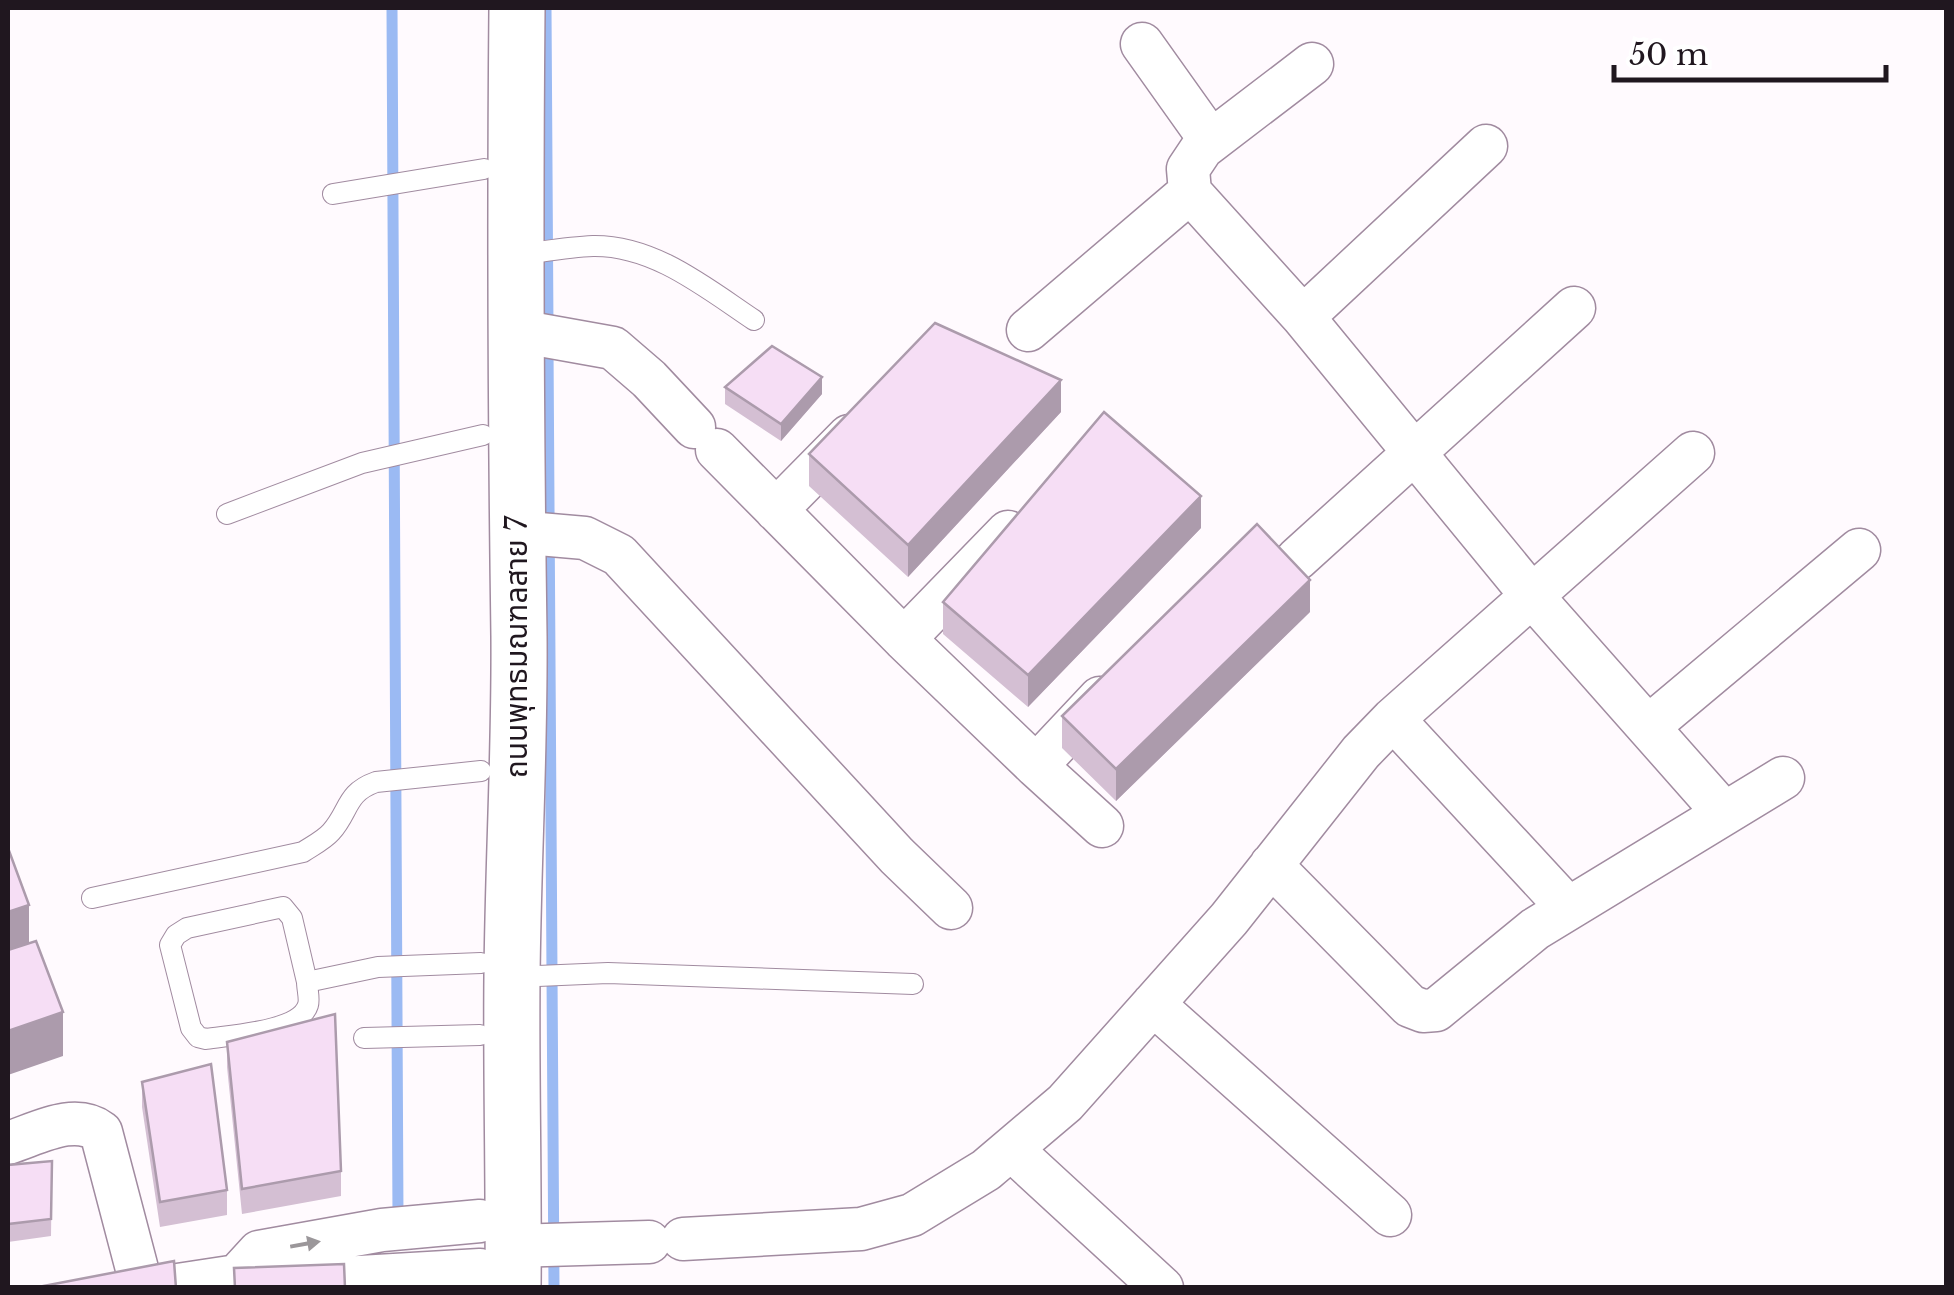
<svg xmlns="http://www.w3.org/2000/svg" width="1954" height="1295" viewBox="0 0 1954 1295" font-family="'Libre Baskerville','Noto Sans Thai',serif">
<rect width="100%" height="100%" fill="#fffafe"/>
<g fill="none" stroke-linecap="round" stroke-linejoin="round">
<!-- stream -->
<path stroke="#9bbaf3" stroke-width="11" d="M392,8L398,1218
M546,8L548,328
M548,347L554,1288"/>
<defs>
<path id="service" d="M333,194L484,169
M516,255C541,252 568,247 593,246C654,245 706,288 754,320
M227,514L362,463L483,435
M92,898L303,852C312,846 324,840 331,832C350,811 345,793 376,782L481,771
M514,977L608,973L913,984
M307,982L292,918L283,907L187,928L176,935L170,945L191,1028L198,1037L206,1039C230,1035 300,1032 308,1005C310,999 307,989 307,982L378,967L481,963
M364,1038L480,1035"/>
<path id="minor" d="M1142,44L1211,141
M1312,64L1202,148L1188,169L1190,192L1303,317L1532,596L1724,813
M1303,317L1486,146
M1028,330L1190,192
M518,331L613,348L649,379L694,427
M717,450L904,639L1036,766L1100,698
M776,510L849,436
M516,532L585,538L619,555L897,856L951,908
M1297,559L1574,308
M904,639L1008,532
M1393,719L1568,908
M1648,727L1859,550
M1036,766L1102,826
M1271,865L1410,1006L1423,1011L1436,1010L1535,929L1783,778
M1153,1004L1390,1215
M8,1143C37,1134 74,1112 101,1132L142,1288
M1011,1149L1162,1288
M683,1239L861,1229L912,1215L986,1170L1065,1103L1229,919L1361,752L1393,719L1693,453
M512,1246L649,1242
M237,1276L259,1252L382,1230L480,1221
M158,1288L237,1276L257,1283L480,1270"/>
<path id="secondary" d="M513,1288C514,1184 511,1080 512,977C513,863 520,750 519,636C516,426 515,217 517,8"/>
</defs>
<!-- service casing -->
<use href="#service" stroke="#a18ba0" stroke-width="22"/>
<!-- minor casing -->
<use href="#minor" stroke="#a18ba0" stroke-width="45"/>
<!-- secondary casing -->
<use href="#secondary" stroke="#a18ba0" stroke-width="58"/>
<!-- service -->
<use href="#service" stroke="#fff" stroke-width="20"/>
<!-- minor -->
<use href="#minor" stroke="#fff" stroke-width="42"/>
<!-- secondary -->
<use href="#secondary" stroke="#fff" stroke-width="55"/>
</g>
<!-- wall -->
<path fill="#d4bfd3" d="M725,387L822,394L781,441L725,404Z
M1061,412L908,577L809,486V454Z
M1201,528L1028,707L943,634V602Z
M1310,612L1116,801L1062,748V716Z
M227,1042L341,1171V1196L242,1214L227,1067Z
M142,1082L227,1190V1215L160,1227L142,1107Z
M52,1161L51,1236L8,1242V1165Z"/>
<!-- shaded-wall -->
<path fill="#ac9bac" d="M822,377V394L781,441V424Z
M1061,380V412L908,577V545Z
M1201,496V528L1028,707V675Z
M1310,580V612L1116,801V769Z
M29,905V948L8,956V912Z
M63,1012V1056L8,1075V1031Z"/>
<!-- building -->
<path fill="#f6def5" stroke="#ac9bac" stroke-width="2.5" d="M935,323L1061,380L908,545L809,454Z
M772,346L822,377L781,424L725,387Z
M1104,412L1201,496L1028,675L943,602Z
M1257,524L1310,580L1116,769L1062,716Z
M8,848L29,905L8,912Z
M36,941L63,1012L8,1031V950Z
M335,1014L341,1171L242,1189L227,1042Z
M211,1064L227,1190L160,1202L142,1082Z
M52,1161L51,1219L8,1224V1165Z
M174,1261L176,1288H33Z
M344,1264L345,1288H235L234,1268Z"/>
<!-- one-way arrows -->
<defs><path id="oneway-solid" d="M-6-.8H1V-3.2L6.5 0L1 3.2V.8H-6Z" transform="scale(2.5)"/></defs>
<use fill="#9b979a" href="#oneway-solid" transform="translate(305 1244) rotate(-10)"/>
<g text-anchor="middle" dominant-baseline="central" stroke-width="8" stroke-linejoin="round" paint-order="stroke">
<!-- street labels -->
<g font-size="30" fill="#20171f" stroke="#fff">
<text transform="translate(516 647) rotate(-90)">ถนนพุทธมณฑลสาย 7</text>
</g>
</g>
<!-- border -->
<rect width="1954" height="1295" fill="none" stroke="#20171f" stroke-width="20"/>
<!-- scale -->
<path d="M1614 65v15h272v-15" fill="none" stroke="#20171f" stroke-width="5"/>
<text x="1629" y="65" font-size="30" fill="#20171f" stroke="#ffffff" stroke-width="8" paint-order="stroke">50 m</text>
</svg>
